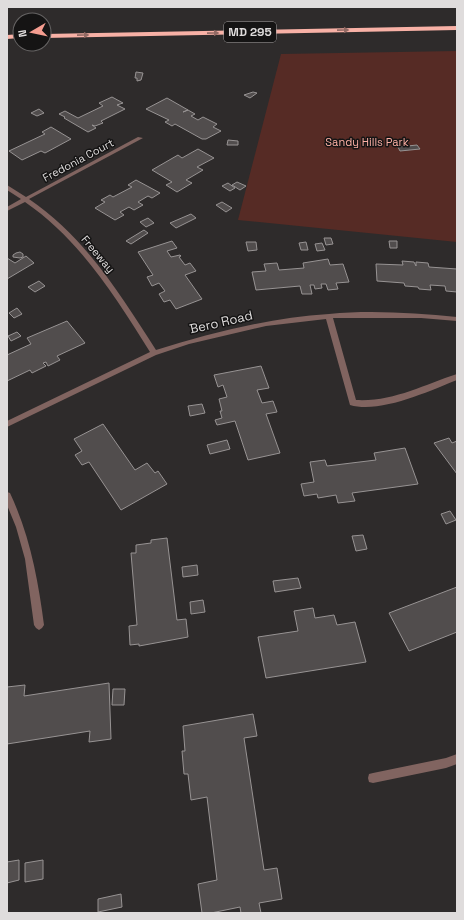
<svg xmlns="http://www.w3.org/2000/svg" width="464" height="920" viewBox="0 0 464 920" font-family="'Space Grotesk',sans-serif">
<rect width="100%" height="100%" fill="#2e2b2b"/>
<!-- green -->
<path fill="#562b25" d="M457,51V242L238,220L281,54Z"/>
<!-- building -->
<path fill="#514d4d" stroke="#979393" d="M136,72L143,73L141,80L137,81V78H135Z
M253,92L257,93L250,98L244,95Z
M112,97L123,103L117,105L125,109L101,121L103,123L95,126L92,125L96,128L88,132L64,118L65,117L59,114L65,111L78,118L103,106L99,103Z
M167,98L188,110L183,112L188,110L195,114L191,116L198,120L203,117L217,124L213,127L221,131L206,139H202L175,124L172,126L165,122L169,120L146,109Z
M39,109L44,113L37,116L31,113Z
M51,127L71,139L45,153L41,151L22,160L9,151L45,134L42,132Z
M228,140L238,141V145H227Z
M417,145L420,149L400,151L398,147Z
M198,149L214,158L197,167L203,170L186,180L192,183L177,192L166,185L172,182L152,170L178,155L182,158Z
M136,180L160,193L152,198L148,196L138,202L143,205L134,210L129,207L120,212L124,215L115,220L95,208L105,202L101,200L110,195L113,197L132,187L128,185Z
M237,182L246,186L240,190L232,185Z
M228,183L235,188L230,191L222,186Z
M222,202L232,208L226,212L216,205Z
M191,214L196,218L176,228L170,223Z
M148,218L154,223L146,227L140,222Z
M144,230L148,233L131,244L126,241Z
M324,238H331L333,244L326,245Z
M172,241L177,248L167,251L171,257L180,255L181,256L179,257L185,265L190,263L196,271L185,275L202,299L176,309L170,300L164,302L159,294L165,291L159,283L152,286L147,277L153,275L138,252Z
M389,241H397V248H390Z
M246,242H256L257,250L248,251Z
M306,242L308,250H301L299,243Z
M322,243L325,250L317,251L315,244Z
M20,252L23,254V257L20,258L13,257V255L16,253Z
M26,256L34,263L7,279V258L15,263Z
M328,259L330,265L343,264L349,282L336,283L338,289L328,290L326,284H321L322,288L315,289L314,285H310L312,294H302L300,286L256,290L252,272L266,271L264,264L277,263L279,270L304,268L303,263Z
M402,261L414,262L416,266V262L428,263L429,267L457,269V292L446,291L445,286L430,285L431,290L419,289L418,287L405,286L404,283L377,281L376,264L403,265Z
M39,281L45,286L35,292L28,287Z
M17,308L22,314L14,318L9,313Z
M67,321L85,343L57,356L60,360L48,366L46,362L43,363L46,366L32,373L30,370L7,381V355L31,344L27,338Z
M17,332L21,336L11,341L8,336Z
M261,366L269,388L257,390L262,403L273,401L277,412L266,414L280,453L248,460L235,421L217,425L215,420L222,418L220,411H222L219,399L227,397L223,385L218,387L214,375Z
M202,404L205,413L190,416L188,406Z
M103,424L135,470L147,463L155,473L158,471L167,484L121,510L89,462L82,465L75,455L82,451L74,439Z
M449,438L452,443L457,441V474L434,443Z
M227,440L230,449L210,454L207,445Z
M405,448L418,484L352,493L355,501L338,503L336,495L318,498L317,494L304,496L301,484L314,482L310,462L325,460L327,466L376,460L374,453Z
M450,511L456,520L446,524L441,514Z
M363,535L367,549L356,551L352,536Z
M167,538L177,620L186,619L188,637L139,646V644L130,645L129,626L137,625L131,553H136V545L151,543V540Z
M197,565L198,575L183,577L182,567Z
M298,578L301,588L275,592L273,581Z
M457,587V632L409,651L389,613Z
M203,600L205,612L191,614L190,602Z
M313,608L315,618L334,615L337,625L355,622L366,662L266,678L258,637L298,631L294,611Z
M109,683L111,739L89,742L90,731L7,744V687L25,685L24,696Z
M113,689H125L124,705H112Z
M253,714L257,736L244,738L264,870L277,868L282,899L259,903L261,913H241L240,907L211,913H202L198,884L217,880L207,797L191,800L188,774H184L182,751H185L183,726Z
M19,860V880L7,883V862Z
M43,860V879L25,882V863Z
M121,894L122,907L98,912V899Z"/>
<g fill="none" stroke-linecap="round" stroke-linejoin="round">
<!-- street -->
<path fill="#816460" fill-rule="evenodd" d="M138,137L143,138L29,199C85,237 120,294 156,350C212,332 270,318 329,314C371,310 415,313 457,317V321L421,318H333L356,400C393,402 423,385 457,374V380C429,391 380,414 350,405L326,319L266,326L189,344L156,355L7,427V421L150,352C115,296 80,240 25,202L7,211V207L21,199L7,190V185L26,197Z
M7,492L10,493C30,536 38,579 44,625L42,628L39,630L36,628L34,625L25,559L16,527L7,505Z
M457,754V764L446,768L373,783L369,782L368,778L369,774L373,773L446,758Z"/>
<!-- highway -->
<path fill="#f8b1a6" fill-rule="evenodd" d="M457,26V30L44,38V34Z
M20,34V38L7,39V35Z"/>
</g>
<!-- one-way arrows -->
<defs><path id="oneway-solid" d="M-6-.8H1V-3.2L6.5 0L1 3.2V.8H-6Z"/></defs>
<g fill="#926a64">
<use href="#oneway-solid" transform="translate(343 30) rotate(-1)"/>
<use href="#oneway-solid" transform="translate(213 33) rotate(-1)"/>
<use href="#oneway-solid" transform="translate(83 35) rotate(-1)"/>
</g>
<g text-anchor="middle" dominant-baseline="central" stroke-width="3" stroke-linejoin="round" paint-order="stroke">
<!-- far-park labels -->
<g font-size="11" fill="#fdb0a5" stroke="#151414">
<text x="367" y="142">Sandy Hills Park</text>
</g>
<!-- far-street labels -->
<g font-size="11" fill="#dfdcdc" stroke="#151414">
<text transform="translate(78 160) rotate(-28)">Fredonia Court</text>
<text transform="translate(98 254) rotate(50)">Freeway</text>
</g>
<!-- shield labels -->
<rect fill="#151414" stroke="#a2a0a0" stroke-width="1" x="224" y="22" width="52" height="20" rx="3"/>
<g font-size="12" font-weight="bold" fill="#dfdcdc">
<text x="250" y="32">MD 295</text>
</g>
<!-- street labels -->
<g font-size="13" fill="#dfdcdc" stroke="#151414">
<text transform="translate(221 322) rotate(-13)">Bero Road</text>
</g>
</g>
<!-- border -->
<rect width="464" height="920" fill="none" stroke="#dfdcdc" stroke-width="16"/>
<!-- north arrow -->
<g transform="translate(32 32) rotate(261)"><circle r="19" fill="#151414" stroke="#666464"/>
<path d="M0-3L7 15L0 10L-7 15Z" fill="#f59d90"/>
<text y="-6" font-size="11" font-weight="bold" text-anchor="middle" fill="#dfdcdc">N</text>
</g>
</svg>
